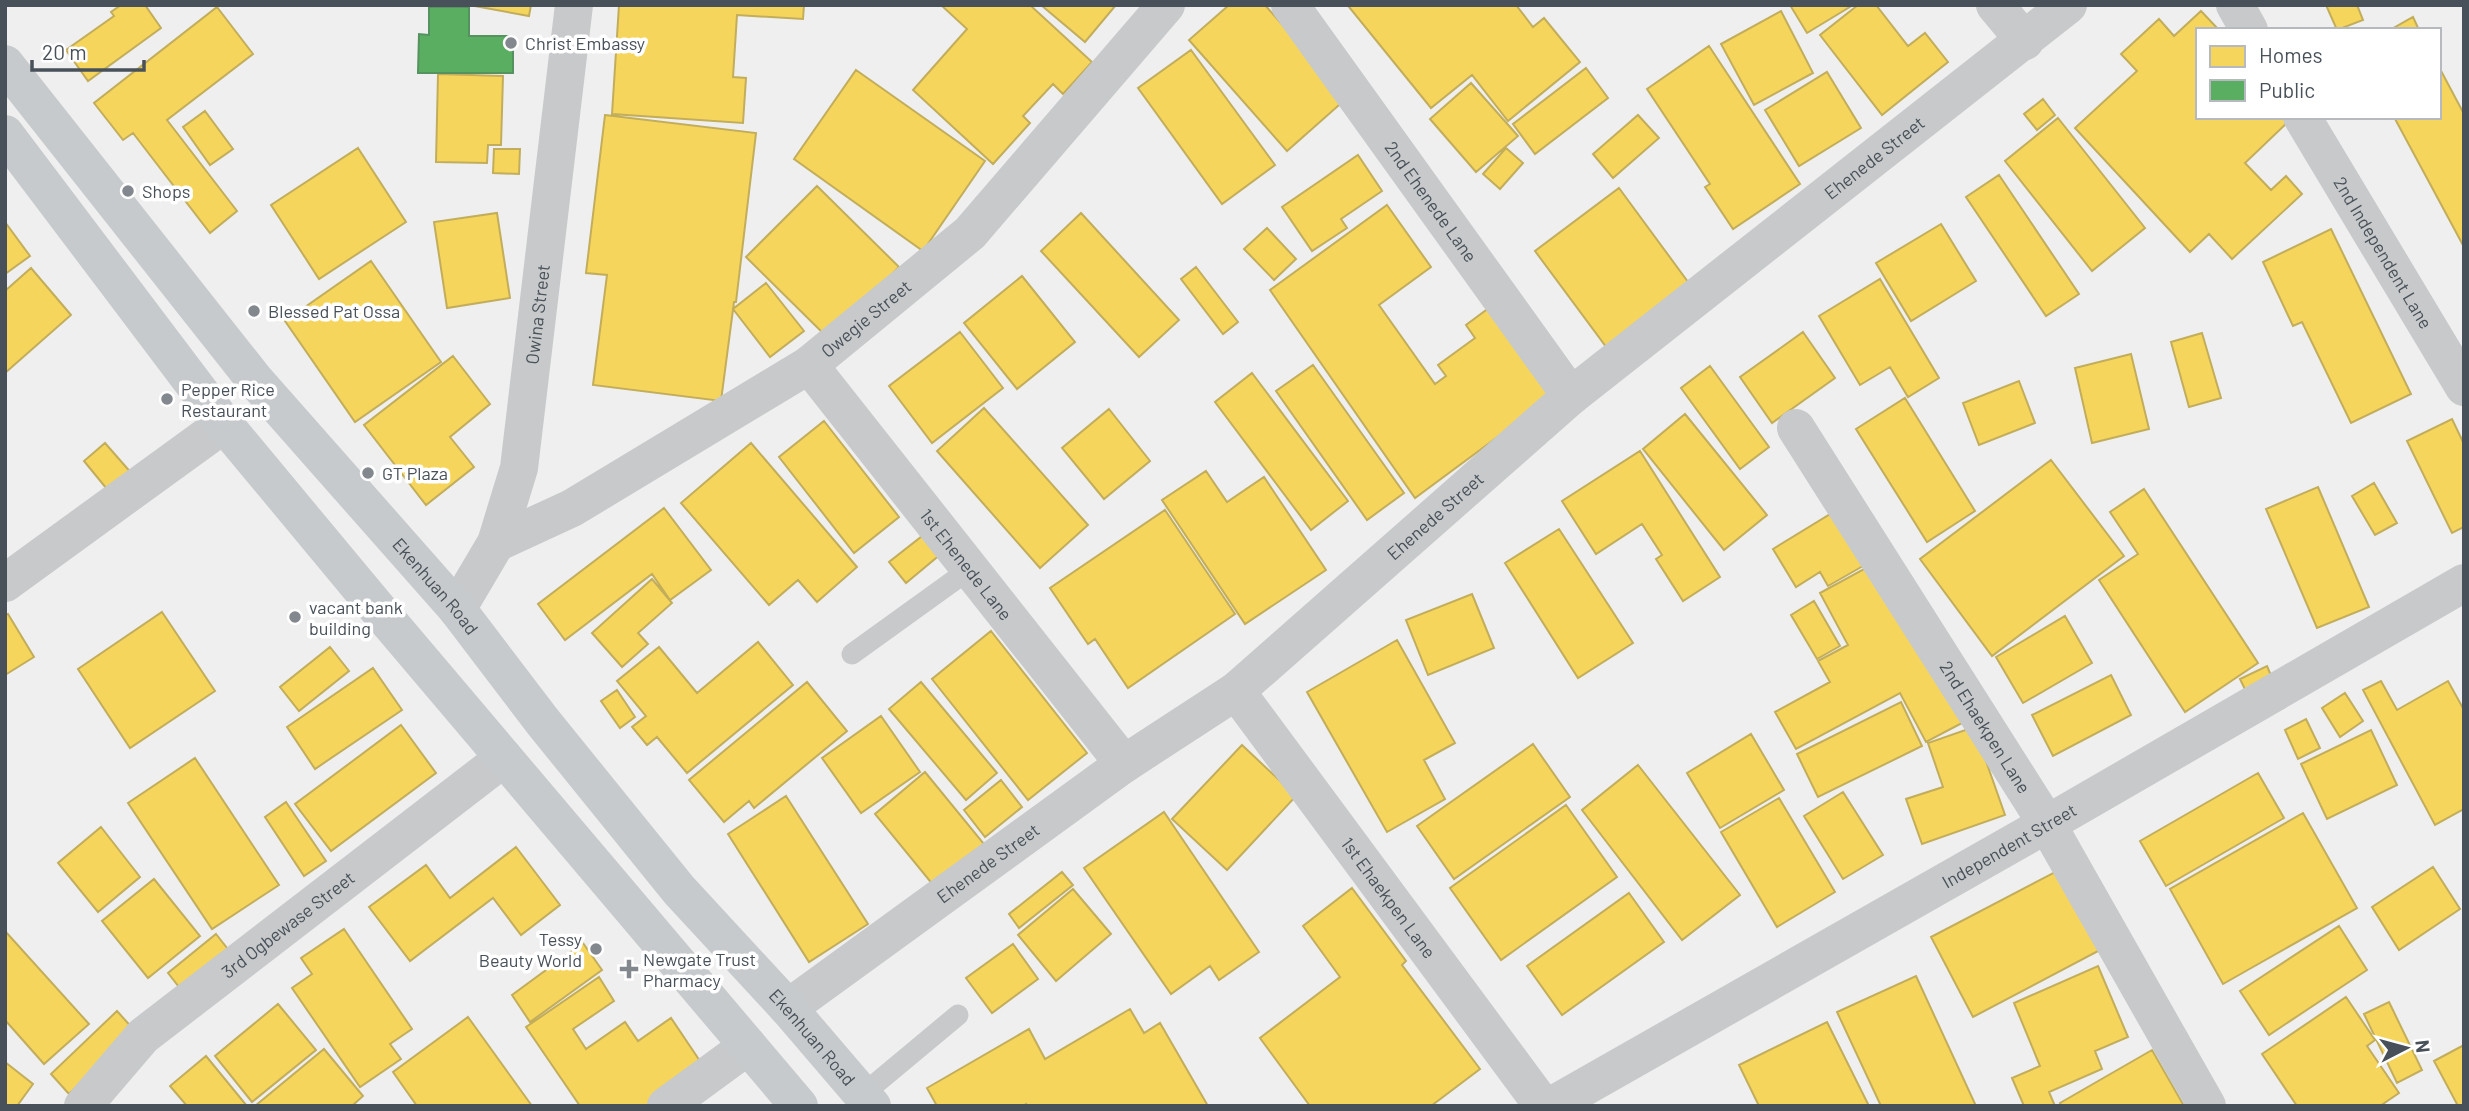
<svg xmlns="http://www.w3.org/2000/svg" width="2469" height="1111" viewBox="0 0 2469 1111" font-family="Barlow,sans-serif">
<rect width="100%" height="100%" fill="#efefef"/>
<!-- homes -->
<path fill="#f6d55c" stroke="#c2ad5b" stroke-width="2" d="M121,5H145L161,28L88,81L66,50L114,16L111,12Z
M469,5H531L529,16Z
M619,5H804L803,19L737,15L733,77L746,78L743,123L612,114Z
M941,5H1030L1092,62L1063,94L1053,84L1023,116L1030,123L993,164L913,90L967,29Z
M1041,5H1116L1085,42Z
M1229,5H1265L1347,98L1287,151L1189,40Z
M1352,5H1516L1533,27L1544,18L1580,62L1508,121L1472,75L1431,108L1349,7Z
M1790,5H1853L1807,33Z
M1858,5H1876L1908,46L1925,33L1948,62L1882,115L1820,35Z
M2326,5H2357L2363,20L2337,30Z
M217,7L253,54L167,120L237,211L210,233L133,133L123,140L94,103Z
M1781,11L1813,73L1754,105L1721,44Z
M2201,11L2219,30H2198V117H2293L2245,163L2271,190L2286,176L2302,194L2232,259L2209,234L2190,252L2075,128L2137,71L2121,54L2159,19L2174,36Z
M2413,17L2419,30H2390Z
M1709,46L1800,184L1733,229L1705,187L1710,184L1647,89Z
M1191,50L1275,165L1222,204L1138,88Z
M2439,67L2464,114V247L2394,117H2439Z
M1586,68L1608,98L1535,154L1513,124Z
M856,70L985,161L923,251L794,159Z
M1827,72L1861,128L1799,166L1765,110Z
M438,74L503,76L501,145H488L487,163L436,162Z
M1471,83L1518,136L1476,172L1430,119Z
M2043,99L2055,115L2037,130L2024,114Z
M205,111L233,149L210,165L183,127Z
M605,115L756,133L736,302H734L721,401L593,385L607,275L586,273Z
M1638,115L1659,138L1613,178L1593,154Z
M2058,118L2145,228L2092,271L2005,161Z
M358,148L406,222L319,279L271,205Z
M1506,148L1523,163L1500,189L1483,174Z
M494,149H520L519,174L493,173Z
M1358,155L1382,191L1341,219L1347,228L1312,251L1282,207Z
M1999,175L2079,294L2046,316L1966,197Z
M817,186L899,267L829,339L746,257Z
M1619,188L1691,286L1607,348L1535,251Z
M1387,205L1431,267L1379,305L1435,384L1446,376L1438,365L1475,338L1466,325L1497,302L1560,391L1415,498L1270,290Z
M497,213L510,298L447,308L434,222Z
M1081,213L1179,320L1139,357L1041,251Z
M5,222L30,256L5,274Z
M1941,224L1976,281L1911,321L1876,263Z
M1267,228L1296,259L1274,280L1244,249Z
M2331,229L2411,394L2351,423L2302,322L2293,326L2263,262Z
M371,261L441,362L355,422L285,321Z
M1196,267L1238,322L1223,334L1181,279Z
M31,268L71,315L5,373V291Z
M1022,276L1075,342L1017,389L964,323Z
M1880,279L1939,378L1908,397L1890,367L1860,385L1819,316Z
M766,283L804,331L770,357L733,309Z
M960,332L1003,388L932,443L889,386Z
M1803,332L1835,378L1772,423L1740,377Z
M2202,333L2221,398L2189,407L2171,342Z
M2131,354L2149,429L2092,443L2075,368Z
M453,356L490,404L450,437L474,467L426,505L364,425Z
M1313,365L1404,493L1367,520L1276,391Z
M1710,366L1769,447L1740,469L1681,388Z
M1252,373L1348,501L1311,530L1215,402Z
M2019,381L2035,423L1979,445L1963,403Z
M1905,398L1975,511L1927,542L1856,429Z
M984,408L1088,525L1040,568L937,451Z
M1109,409L1150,461L1104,499L1062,448Z
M1685,414L1767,515L1724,550L1643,449Z
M2452,419L2464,444V527L2452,533L2407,441Z
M824,421L899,517L854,553L779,457Z
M105,443L133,475L111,494L84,461Z
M751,443L857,567L817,602L798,580L769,605L681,503Z
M1640,451L1720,577L1683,601L1656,559L1662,555L1642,524L1596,554L1562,501Z
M2051,460L2124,556L1992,656L1920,559Z
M1206,471L1227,502L1264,477L1326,570L1245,624L1162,500Z
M2374,483L2397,523L2375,535L2352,496Z
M2318,487L2369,607L2317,628L2266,509Z
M2144,489L2258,663L2185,712L2099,580L2138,554L2110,512Z
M664,508L711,570L670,600L652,574L565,640L538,604Z
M1165,510L1235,614L1128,688L1095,639L1088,644L1050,588Z
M1832,513L1863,566L1828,586L1820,572L1796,587L1773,549Z
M1559,529L1633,643L1578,678L1505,563Z
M926,533L942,553L906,583L889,562Z
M1875,563L1962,723L1926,742L1900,693L1796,749L1775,712L1830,682L1818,661L1848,645L1820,593Z
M652,579L672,603L638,633L648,644L622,667L592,633Z
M1472,594L1494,648L1428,675L1406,620Z
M1814,601L1840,646L1817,659L1791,615Z
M162,612L215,691L130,748L78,669Z
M8,614L34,657L5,675V615Z
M2065,616L2092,663L2023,703L1996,657Z
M991,631L1087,753L1028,800L932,679Z
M1397,640L1455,743L1424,760L1445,799L1387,832L1307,692Z
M758,642L793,685L687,773L657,737L647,745L632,727L646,716L617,681L659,647L697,693Z
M330,647L349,671L299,711L280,687Z
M2267,666L2277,690L2251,702L2240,679Z
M373,668L402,710L315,769L287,727Z
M2111,675L2131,715L2053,756L2032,715Z
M2381,681L2397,710L2448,681L2464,710V809L2435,825L2363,690Z
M807,682L847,731L754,808L749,801L724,822L689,780Z
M921,682L997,773L966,800L889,709Z
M617,690L635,717L620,728L601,701Z
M2345,693L2363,721L2340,737L2322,708Z
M1901,702L1922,746L1818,797L1797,754Z
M881,716L920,772L861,813L822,758Z
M2306,719L2320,748L2298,759L2285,730Z
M401,725L436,773L331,851L295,804Z
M1974,727L2005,815L1922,844L1906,799L1943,787L1928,743Z
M2371,730L2397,785L2327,819L2301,764Z
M1751,734L1784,790L1720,828L1687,773Z
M1533,744L1570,797L1454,879L1417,826Z
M1242,745L1296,796L1227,870L1172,819Z
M195,758L279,885L212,929L128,803Z
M1638,765L1740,895L1682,940L1582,810Z
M925,772L984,844L934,886L875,814Z
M2258,773L2284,818L2166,886L2140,841Z
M1001,780L1022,807L985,837L964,810Z
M1843,792L1883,855L1843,879L1804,816Z
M786,796L868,924L809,962L728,834Z
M1779,798L1835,892L1777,927L1721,832Z
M286,802L326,861L304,876L265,817Z
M1566,805L1617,877L1501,960L1450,888Z
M1164,812L1259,952L1219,980L1210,966L1171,994L1084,868Z
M2303,813L2357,908L2223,984L2170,889Z
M101,827L140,877L98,912L58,863Z
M516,847L560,905L521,935L493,898L410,961L369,907L426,865L450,898Z
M2433,867L2460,909L2399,950L2372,907Z
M2059,870L2100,950L1973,1017L1931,937Z
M1062,872L1073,885L1019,928L1009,914Z
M154,879L200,936L148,978L102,921Z
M1352,888L1406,961L1402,965L1480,1069L1431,1106H1310L1260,1038L1340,977L1303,926Z
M1073,889L1111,934L1056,981L1018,935Z
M1629,893L1664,942L1562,1015L1527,966Z
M2339,926L2367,970L2269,1035L2240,991Z
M344,929L412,1029L390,1044L401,1059L360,1087L292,988L312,974L301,958Z
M5,931L89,1024L44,1064L5,1020Z
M216,934L231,953L183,992L168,973Z
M583,943L602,970L530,1022L512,995Z
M1013,944L1038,979L992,1013L966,978Z
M2098,966L2128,1037L2095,1051L2102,1069L2049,1092L2055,1106H2024L2012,1078L2040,1066L2014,1003Z
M1916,976L1976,1106H1881L1837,1012Z
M599,977L614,1001L573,1029L586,1049L625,1022L638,1041L671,1018L708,1073L660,1106H580L526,1027Z
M2346,997L2375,1040L2367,1046L2399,1093L2380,1106H2297L2262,1054Z
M2389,1002L2422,1070L2397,1083L2364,1014Z
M278,1004L316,1050L252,1102L215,1056Z
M1130,1009L1144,1033L1160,1023L1208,1106H1027L1026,1104L1023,1106H937L927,1088L1029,1029L1045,1059Z
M117,1011L135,1031L69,1094L51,1074Z
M468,1017L532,1106H417L393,1072Z
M1827,1022L1869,1106H1759L1739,1065Z
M2464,1045V1106H2458L2434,1061Z
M324,1049L363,1096L352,1106H255Z
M2152,1050L2184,1106H2062L2060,1103Z
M206,1056L247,1106H187L170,1086Z
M5,1062L33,1084L17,1106H5Z"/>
<!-- public -->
<path fill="#5aae61" stroke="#55925f" stroke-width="2" d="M429,7H469V36H513V73H418L419,34L429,35Z"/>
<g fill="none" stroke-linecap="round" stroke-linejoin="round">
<!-- lane -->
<path stroke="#c7c9ca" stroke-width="21" d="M852,654L970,569
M862,1095L958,1015"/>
<!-- street -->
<g stroke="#c7c9ca" stroke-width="38">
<path id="s1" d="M1290,5L1571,396"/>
<path d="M1995,5L2025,41"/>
<path d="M2235,5L2249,30"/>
<path id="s2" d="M2302,117L2464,387"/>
<path id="s3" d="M809,365L1124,764"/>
<path id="s4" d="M1796,428L2047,824L2207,1106"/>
<path id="s5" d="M496,543L572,508L809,365L970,233L1166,5"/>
<path d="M5,583L224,424"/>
<path id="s6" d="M457,609L496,543L519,468L574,5"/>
<path id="s7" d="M1236,691L1543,1106"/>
<path id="s8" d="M788,1008L1124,764L1236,691L1571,396L2068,5"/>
<path id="s9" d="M83,1106L143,1036L504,758"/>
<path d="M666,1106L748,1046"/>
<path id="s10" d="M1551,1106L2047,824L2464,583"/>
</g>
<!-- secondary -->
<g stroke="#c7cacc" stroke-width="38">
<path id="s11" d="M5,64L254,379L457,609L543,722L679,890L788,1008L872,1106"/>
<path d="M5,134L224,424L377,608L799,1106"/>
</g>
</g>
<!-- markers -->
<g fill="#82888e" stroke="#fff" stroke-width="2.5">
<circle cx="511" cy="43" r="7"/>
<circle cx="128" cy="191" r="7"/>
<circle cx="254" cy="311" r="7"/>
<circle cx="167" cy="399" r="7"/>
<circle cx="368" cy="473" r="7"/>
<circle cx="295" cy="617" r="7"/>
<circle cx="596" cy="949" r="7"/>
<path d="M625.5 958.5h7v7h7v7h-7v7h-7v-7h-7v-7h7z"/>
</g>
<g text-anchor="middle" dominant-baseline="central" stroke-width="7" stroke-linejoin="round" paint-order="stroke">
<!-- poi labels -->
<g font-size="18" fill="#485159" stroke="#fff" text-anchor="start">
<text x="525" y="43">Christ Embassy</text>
<text x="142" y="191">Shops</text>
<text x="268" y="311">Blessed Pat Ossa</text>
<text x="181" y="389">Pepper Rice<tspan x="181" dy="21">Restaurant</tspan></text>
<text x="382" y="473">GT Plaza</text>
<text x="309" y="607">vacant bank<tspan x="309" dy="21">building</tspan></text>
<text x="582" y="939" text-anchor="end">Tessy<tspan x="582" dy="21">Beauty World</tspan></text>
<text x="643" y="959">Newgate Trust<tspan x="643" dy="21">Pharmacy</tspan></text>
</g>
<!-- street labels -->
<g font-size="18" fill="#485159" stroke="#fff">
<text stroke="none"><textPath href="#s8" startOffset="1381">Ehenede Street</textPath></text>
<text stroke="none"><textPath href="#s1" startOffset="242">2nd Ehenede Lane</textPath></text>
<text stroke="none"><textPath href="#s2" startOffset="158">2nd Independent Lane</textPath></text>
<text stroke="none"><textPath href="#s6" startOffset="310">Owina Street</textPath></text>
<text stroke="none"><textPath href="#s5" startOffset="434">Owegie Street</textPath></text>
<text stroke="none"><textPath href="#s8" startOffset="814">Ehenede Street</textPath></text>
<text stroke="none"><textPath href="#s3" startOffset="254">1st Ehenede Lane</textPath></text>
<text stroke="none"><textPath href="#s11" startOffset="677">Ekenhuan Road</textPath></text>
<text stroke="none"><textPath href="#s4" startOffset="354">2nd Ehaekpen Lane</textPath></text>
<text stroke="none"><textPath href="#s10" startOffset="527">Independent Street</textPath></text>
<text stroke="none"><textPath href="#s8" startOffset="247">Ehenede Street</textPath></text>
<text stroke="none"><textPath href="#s7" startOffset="257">1st Ehaekpen Lane</textPath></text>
<text stroke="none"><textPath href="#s9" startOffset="275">3rd Ogbewase Street</textPath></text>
<text stroke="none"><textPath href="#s11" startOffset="1265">Ekenhuan Road</textPath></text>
</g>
</g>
<!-- border -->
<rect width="2469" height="1111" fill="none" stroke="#485159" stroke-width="14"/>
<!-- legend -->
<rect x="2196" y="28" width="245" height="91" fill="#ffffff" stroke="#b6b9bd" stroke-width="2"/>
<rect x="2210" y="46" width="35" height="21" fill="#f6d55c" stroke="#b6b9bd" stroke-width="2"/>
<text x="2259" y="63" font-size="21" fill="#485159">Homes</text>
<rect x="2210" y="80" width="35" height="21" fill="#5aae61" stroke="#b6b9bd" stroke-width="2"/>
<text x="2259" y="98" font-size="21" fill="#485159">Public</text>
<!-- north arrow -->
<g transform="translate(2406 1048) rotate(84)" stroke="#ffffff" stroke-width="5" paint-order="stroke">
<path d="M0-5L12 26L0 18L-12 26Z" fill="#485159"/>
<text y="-10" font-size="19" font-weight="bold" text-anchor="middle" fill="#485159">N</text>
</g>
<!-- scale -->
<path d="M32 60v10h112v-10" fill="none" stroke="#485159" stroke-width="3.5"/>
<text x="42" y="60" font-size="21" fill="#485159" stroke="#ffffff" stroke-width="5" paint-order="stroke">20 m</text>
</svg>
